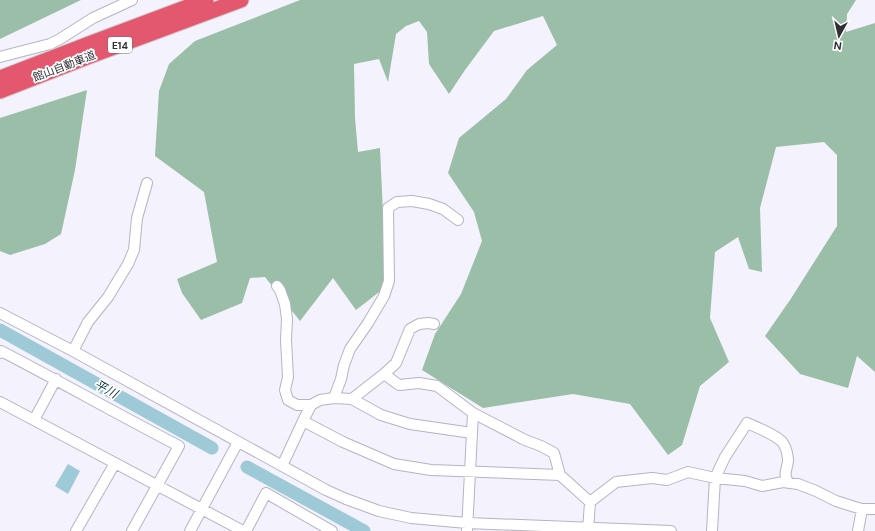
<svg xmlns="http://www.w3.org/2000/svg" width="875" height="531" viewBox="0 0 875 531" font-family="'DM Sans','Noto Sans JP',sans-serif">
<rect width="100%" height="100%" fill="#f4f2fd"/>
<!-- forest -->
<path fill="#9abea8" d="M0,0H81L0,39Z
M300,0H856L847,14L846,32L875,23V372L857,356L848,388L800,374L765,336L790,300L837,226V155L824,142L776,147L760,208L762,272L749,269L738,237L715,252L710,318L729,362L700,386L682,445L668,455L630,404L573,394L483,408L422,370L435,334L461,294L482,241L474,212L448,173L459,138L506,99L527,70L557,45L543,16L494,31L465,70L449,94L429,64L427,32L419,21L406,26L396,34L388,82L379,59L354,64L355,118L358,152L380,148L383,214V289L356,310L333,278L300,321L265,277L250,278L242,303L201,320L182,293L177,279L217,262L204,192L155,156L159,91L169,64L195,41Z
M87,90L75,170L61,234L45,244L10,255L0,251V118Z"/>
<!-- water -->
<path fill="#9ec9d7" d="M68,464L80,471L68,494L55,486Z"/>
<g fill="none" stroke-linecap="round" stroke-linejoin="round">
<!-- river -->
<path stroke="#9ec9d7" stroke-width="13" d="M0,330L212,448
M247,467L364,531"/>
<defs>
<path id="minor" d="M0,57L50,44L60,39L93,18L132,0
M277,286L280,290L285,304L287,319L286,340L288,377L285,390L288,400L297,405H311
M0,313L73,351L326,490L346,499L379,511L411,518L467,523L671,531
M73,351L88,322L108,297L128,264L134,250L137,218L147,183
M0,353L1,351C61,382 119,415 179,446L132,531
M384,374L396,363L410,329L419,324L428,323L434,324
M334,398L341,379L344,365L350,349L368,323L384,296L389,281L388,208L397,202L412,201L429,204L443,209L458,220
M352,399L381,415L410,424L472,433
M0,402L243,531
M34,420L56,379
M303,421L343,442L394,464L431,470L560,475
M282,466L303,421L311,405L320,400L334,398L352,399L384,374L399,385L419,383L437,386L473,413L525,440L541,446L554,453L560,475L590,502
M590,502L616,482L652,478L667,480L688,472L715,478L745,481L762,486L783,482L798,484L816,491L836,501L855,507L862,509H875
M76,531L115,463
M190,531L238,442
M246,531L266,493L332,531
M467,531L473,413
M588,531L590,502
M712,531L715,478L725,457L747,423C756,427 777,435 783,443C786,448 788,456 788,461C787,470 783,473 788,482
M858,531L862,509"/>
<path id="highway" d="M0,78L86,45L206,0
M0,91L90,56L241,0"/>
</defs>
<!-- minor casing -->
<use href="#minor" stroke="#b6b3c4" stroke-width="12"/>
<!-- highway casing -->
<use href="#highway" stroke="#d2d1d3" stroke-width="17"/>
<!-- minor -->
<use href="#minor" stroke="#fff" stroke-width="10"/>
<!-- highway -->
<use href="#highway" stroke="#e3586e" stroke-width="15"/>
</g>
<g text-anchor="middle" dominant-baseline="central" stroke-width="3.5" stroke-linejoin="round" paint-order="stroke">
<!-- shield labels -->
<rect fill="#fff" stroke="#6f6d72" stroke-width="1" x="108" y="37" width="24" height="16" rx="3"/>
<g font-size="10" font-weight="bold" fill="#312f36">
<text x="120" y="45">E14</text>
</g>
<!-- street labels -->
<g font-size="11" fill="#312f36" stroke="#fff">
<text transform="translate(64 66) rotate(-21)">館山自動車道</text>
</g>
<!-- water labels -->
<g font-size="12" font-style="italic" fill="#09323d" stroke="#fff">
<text transform="translate(106 389) rotate(29)">平川</text>
</g>
</g>
<!-- north arrow -->
<g transform="translate(839 36) rotate(188)" stroke="#ffffff" stroke-width="3" paint-order="stroke">
<path d="M0-3L7 15L0 10L-7 15Z" fill="#312f36"/>
<text y="-6" font-size="11" font-weight="bold" text-anchor="middle" fill="#312f36">N</text>
</g>
</svg>
